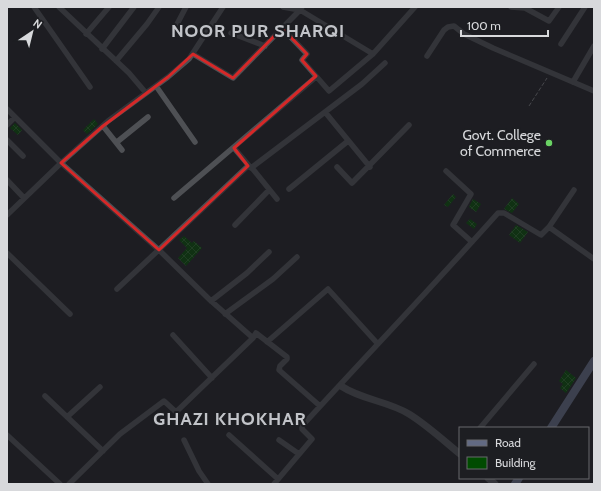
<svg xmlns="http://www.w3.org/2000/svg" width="601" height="491" viewBox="0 0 601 491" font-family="Cabin,sans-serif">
<defs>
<pattern id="building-cross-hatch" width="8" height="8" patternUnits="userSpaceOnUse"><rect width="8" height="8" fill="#004b00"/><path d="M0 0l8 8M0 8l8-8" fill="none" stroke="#246425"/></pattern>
</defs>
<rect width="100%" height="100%" fill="#1d1e22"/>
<!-- building -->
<path fill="url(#building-cross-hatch)" d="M94,119L98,124L87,134L83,130Z
M15,123L22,130L18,135L10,128Z
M453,194L456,197L448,207L444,205Z
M512,198L519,204L512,213L504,209Z
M473,199L481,204L476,212L469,207Z
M470,219L477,224L474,229L466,223Z
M516,225L528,232L520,243L509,235Z
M184,236L192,243L194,241L202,248L186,266L178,258L187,248L179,240Z
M566,370L576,378L566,393L560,388L563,384L559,381Z"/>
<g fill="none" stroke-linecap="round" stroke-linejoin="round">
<!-- path -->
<path stroke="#7a7b7e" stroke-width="1" stroke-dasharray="4 2" stroke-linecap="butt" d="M529,106L547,78"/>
<!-- minor -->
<path stroke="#4e5054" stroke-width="5.5" d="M34,7L90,87
M59,7L129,73L146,93
M283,7L300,10L302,7
M511,7L525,8L549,21L559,7
M175,28L186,7
M282,28L307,54L302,60L329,91L373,54L415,7
M231,33L265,46
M86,34L109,7
M561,44L585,7
M102,49L134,7
M193,54L233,78L300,10L373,54
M427,56L444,30L448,27L454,26L464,34L493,48L594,91
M116,61L147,24L159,7
M573,82L594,46
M156,86L195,142
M7,109L61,163L159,250L210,300L253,338L256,333L287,357V359L280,366L279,370L320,406
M325,112L370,167
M7,125L15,117
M103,126L122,150
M7,140L23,156
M117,142L148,117
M234,148L251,168L362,84L385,63
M337,167L352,183L409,125
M252,168L277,199
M446,171L471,194L453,225L472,242
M7,180L24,198
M289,189L348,141
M174,198L316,77
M7,215L61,163L108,121L168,77L189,59L223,7
M235,225L269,190
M549,227L594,259
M7,253L70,314
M117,289L248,166
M211,301L247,273L269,252
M225,314L273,279L297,257
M173,335L212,378
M267,342L328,289L377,343
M45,396L103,451
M67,417L100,387
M480,428L534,364
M7,435L60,484
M229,435L278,479
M184,440L199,471L208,484
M279,440L299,454
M69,484L120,434L164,401L176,412L253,338
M274,484L312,439L302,429V426C367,355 434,285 498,213H504L541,235L549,227L574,190"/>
<!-- tertiary -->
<path stroke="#4e5054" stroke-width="7" d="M341,386C362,400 388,401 409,414C427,425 444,441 460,454
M488,478L495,484"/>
<!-- secondary -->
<path stroke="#626a83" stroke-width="8" d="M551,428L594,361
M515,484L519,478"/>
</g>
<!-- marked area -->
<path d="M0 0H601V491H0ZM282,28L307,54L302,60L316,76L234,148L248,166L159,250L61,163L103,126L168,77L193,54L233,78Z" fill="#1d1e22" fill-opacity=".55" fill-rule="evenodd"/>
<path fill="none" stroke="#d62828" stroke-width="3" stroke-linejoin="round" d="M282,28L307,54L302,60L316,76L234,148L248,166L159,250L61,163L103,126L168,77L193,54L233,78Z"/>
<!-- markers -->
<circle fill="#6ad364" stroke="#1d1e22" stroke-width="1.5" cx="549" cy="143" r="4"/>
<g text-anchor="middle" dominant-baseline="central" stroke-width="4" stroke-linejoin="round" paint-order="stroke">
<!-- poi labels -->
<g font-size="14" fill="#d8d9dc" stroke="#1d1e22" text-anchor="end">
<text x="541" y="135">Govt. College<tspan x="541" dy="16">of Commerce</tspan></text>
</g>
<!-- district labels -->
<g font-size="18" font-weight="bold" letter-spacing="1" fill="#c2c4c9" stroke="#1d1e22">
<text x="258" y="31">NOOR PUR SHARQI</text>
<text x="230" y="419">GHAZI KHOKHAR</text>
</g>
</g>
<!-- border -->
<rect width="601" height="491" fill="none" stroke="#d8d9dc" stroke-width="16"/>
<!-- legend -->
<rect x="459" y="427" width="130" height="52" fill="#1d1e22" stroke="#68696c"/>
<rect x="467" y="440" width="20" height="6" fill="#626a83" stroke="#68696c"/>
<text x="495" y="447" font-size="12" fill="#d8d9dc">Road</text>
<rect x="467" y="457" width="20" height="12" fill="#004b00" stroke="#68696c"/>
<text x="495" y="467" font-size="12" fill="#d8d9dc">Building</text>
<!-- north arrow -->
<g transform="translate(32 32) rotate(35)" stroke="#1d1e22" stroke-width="3" paint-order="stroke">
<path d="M0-3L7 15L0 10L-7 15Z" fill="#d8d9dc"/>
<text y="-6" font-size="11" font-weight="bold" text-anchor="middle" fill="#d8d9dc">N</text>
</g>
<!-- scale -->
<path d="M461 30v6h87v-6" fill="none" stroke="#d8d9dc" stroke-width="2"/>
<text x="467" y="30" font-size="12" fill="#d8d9dc" stroke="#1d1e22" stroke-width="3" paint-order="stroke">100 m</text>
</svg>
